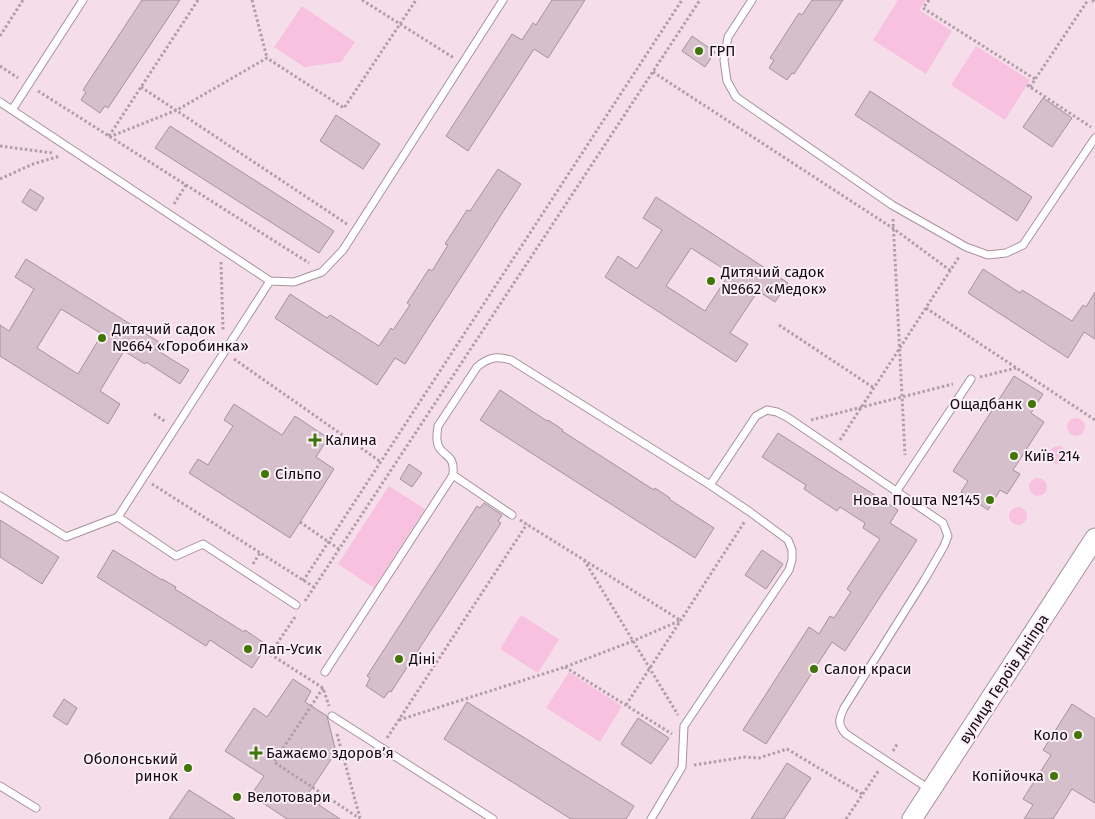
<svg xmlns="http://www.w3.org/2000/svg" width="1095" height="819" viewBox="0 0 1095 819" font-family="'Fira Sans',sans-serif">
<rect width="100%" height="100%" fill="#f5deea"/>
<!-- green -->
<path fill="#f8c1e0" d="M898,0H926L919,10L952,31L926,74L873,40Z
M302,6L355,42L341,62L304,67L274,47Z
M976,46L1030,80L1005,120L951,85Z
M1067 427a9 9 0 1 1 18 0a9 9 0 1 1-18 0Z
M1049 455a9 9 0 1 1 18 0a9 9 0 1 1-18 0Z
M1029 487a9 9 0 1 1 18 0a9 9 0 1 1-18 0Z
M389,486L425,509L374,588L338,564Z
M1009 516a9 9 0 1 1 18 0a9 9 0 1 1-18 0Z
M521,615L559,639L538,673L500,649Z
M569,672L622,706L600,742L546,708Z"/>
<!-- building -->
<path fill="#d5bfcb" stroke="#a6919c" fill-rule="evenodd" d="M142,0H180L108,108L105,106L100,113L81,100L86,92L83,90Z
M552,0H585L548,58L534,49L468,151L446,136L512,34L522,40L533,23L536,25Z
M812,0H843L794,74L792,73L787,80L769,68L774,60L770,58L799,13L802,15Z
M692,36L715,52L705,67L682,51Z
M870,91L1032,197L1017,221L855,115Z
M1043,98L1072,118L1052,147L1023,127Z
M336,115L380,144L363,169L320,141Z
M170,126L334,231L319,253L155,148Z
M498,169L521,184L405,364L395,358L377,385L275,318L290,294L327,318L330,315L379,346L391,328L393,330L410,305L407,303L429,269L432,271L448,245L445,244L467,210L470,211Z
M30,189L44,198L36,211L22,202Z
M656,197L788,283L775,302L758,291L730,333L748,344L736,362L605,277L618,256L637,269L662,230L643,218ZM691,248L730,273L705,311L666,286Z
M26,259L159,342L155,349L189,370L180,384L146,362L145,364L124,351L100,391L120,404L108,424L0,356V325L9,331L34,289L15,277ZM61,309L102,334L78,374L37,348Z
M983,269L1020,293L1022,290L1072,321L1083,305L1086,307L1095,292V339L1084,332L1068,358L968,293Z
M1014,376L1043,394L1031,413L1044,422L1013,470L1020,474L1013,485L1007,494L1000,490L988,510L961,492L968,481L953,471Z
M500,390L547,421L548,420L563,430L562,431L654,490L655,488L670,498L669,499L714,528L695,558L480,420Z
M234,404L282,435L295,416L328,438L316,457L334,469L290,538L189,473L198,459L208,465L233,426L224,420Z
M778,433L898,510L890,523L917,540L845,651L832,642L766,744L743,730L809,627L819,634L830,616L834,618L851,592L847,589L880,539L863,528L865,523L840,507L837,511L804,489L806,485L762,457Z
M409,464L422,473L412,487L400,479Z
M484,503L502,515L498,521L501,523L391,692L389,691L384,698L366,686L370,678L367,676L477,506L480,508Z
M0,520L59,557L42,584L0,557Z
M113,550L162,580V579L176,587L175,589L244,632L245,630L267,645L252,668L210,640L206,646L97,577Z
M762,550L783,564L766,589L745,575Z
M293,679L311,691L305,702L327,716L336,752L308,794L321,802L319,805L340,819H287L251,795L264,776L225,751L254,708L267,717Z
M64,699L77,708L67,725L53,716Z
M467,702L634,806L626,819H571L444,739Z
M1072,704L1095,719V803L1072,789L1053,819H1024L1033,805L1023,799L1051,755L1043,750Z
M638,718L669,738L651,764L621,744Z
M787,763L811,778L784,819H751Z
M189,790L235,819H169Z"/>
<g fill="none" stroke-linecap="round" stroke-linejoin="round">
<defs>
<path id="lane" d="M752,0L728,37L724,60L727,81L736,97L892,205L966,247L988,255L1006,253L1023,245L1095,138
M0,102L270,281L294,282L322,272L343,250L503,0
M12,110L83,0
M453,475L512,515
M710,485L756,416L767,410L777,412L787,417L943,523L948,536L944,546L925,579L844,708C839,719 837,724 846,734L929,789
M896,492L971,379
M0,496L66,537L118,517L270,281
M118,517L176,556L203,544L296,605
M325,672L453,475C453,471 454,467 452,462C450,456 445,455 441,450C435,443 437,434 438,426L477,367C489,357 496,356 511,360L710,485L750,512L788,540L792,550V560L789,570L684,726L682,767L651,819
M332,716L493,819
M0,786L36,808"/>
<path id="secondary" d="M912,819L1095,538"/>
</defs>
<!-- lane casing -->
<use href="#lane" stroke="#a7929d" stroke-width="9"/>
<!-- secondary casing -->
<use href="#secondary" stroke="#a7929d" stroke-width="21"/>
<!-- path -->
<path stroke="#b19ea8" stroke-width="3" stroke-dasharray="2.5 2.5" stroke-linecap="butt" d="M252,0L267,58
M362,0L454,58
M929,0L923,8L1035,79
M1092,0L1095,2
M0,36L23,0
M0,66L18,78
M653,72L894,229L951,271
M1027,85L1091,127
M141,87L347,224
M1030,87L1088,0
M38,91L309,263
M109,136L198,0
M109,137L177,110L267,58L344,108L416,0
M0,146L53,153
M0,179L33,164L60,156
M174,204L186,185
M893,219L905,455
M221,262L223,330
M926,308L1095,420
M779,325L874,388
M234,359L381,462
M980,377L1016,368
M154,414L166,422
M811,420L953,384
M840,440L959,257
M152,484L314,587
M520,520L680,620
M300,522L339,549
M584,560L678,715
M253,564L260,553
M303,581L682,0
M305,601L700,0
M295,617L270,654L323,688L329,706
M565,667L672,734
M323,688L274,762L359,818
M626,705L745,521
M399,720L565,667L633,641L681,620
M337,734L360,818L362,819
M387,738L527,524
M893,751L898,743
M694,765L745,757L759,758L787,749L862,794
M846,819L879,770"/>
<!-- lane -->
<use href="#lane" stroke="#fff" stroke-width="7"/>
<!-- secondary -->
<use href="#secondary" stroke="#fff" stroke-width="19"/>
</g>
<!-- markers -->
<g fill="#407606" stroke="#fceef6" stroke-width="2">
<circle cx="699" cy="51" r="5"/>
<circle cx="711" cy="281" r="5"/>
<circle cx="102" cy="338" r="5"/>
<circle cx="1032" cy="404" r="5"/>
<path d="M312.5 432.5h5v5h5v5h-5v5h-5v-5h-5v-5h5z"/>
<circle cx="1014" cy="456" r="5"/>
<circle cx="265" cy="474" r="5"/>
<circle cx="990" cy="500" r="5"/>
<circle cx="248" cy="649" r="5"/>
<circle cx="399" cy="659" r="5"/>
<circle cx="814" cy="669" r="5"/>
<circle cx="1078" cy="735" r="5"/>
<path d="M253.5 745.5h5v5h5v5h-5v5h-5v-5h-5v-5h5z"/>
<circle cx="188" cy="768" r="5"/>
<circle cx="1054" cy="776" r="5"/>
<circle cx="237" cy="797" r="5"/>
</g>
<g text-anchor="middle" dominant-baseline="central" stroke-width="4" stroke-linejoin="round" paint-order="stroke">
<!-- poi labels -->
<g font-size="15" fill="#120b0f" stroke="#fceef6" text-anchor="start">
<text x="709" y="51">ГРП</text>
<text x="721" y="272">Дитячий садок<tspan x="721" dy="17">№662 «Медок»</tspan></text>
<text x="112" y="329">Дитячий садок<tspan x="112" dy="17">№664 «Горобинка»</tspan></text>
<text x="1022" y="404" text-anchor="end">Ощадбанк</text>
<text x="325" y="440">Калина</text>
<text x="1024" y="456">Київ 214</text>
<text x="275" y="474">Сільпо</text>
<text x="980" y="500" text-anchor="end">Нова Пошта №145</text>
<text x="258" y="649">Лап-Усик</text>
<text x="409" y="659">Діні</text>
<text x="824" y="669">Салон краси</text>
<text x="1068" y="735" text-anchor="end">Коло</text>
<text x="266" y="753">Бажаємо здоровʼя</text>
<text x="178" y="759" text-anchor="end">Оболонський<tspan x="178" dy="17">ринок</tspan></text>
<text x="1044" y="776" text-anchor="end">Копійочка</text>
<text x="247" y="797">Велотовари</text>
</g>
<!-- street labels -->
<g font-size="15" fill="#120b0f" stroke="#fceef6">
<text transform="translate(1004 679) rotate(-57)">вулиця Героїв Дніпра</text>
</g>
</g>
</svg>
